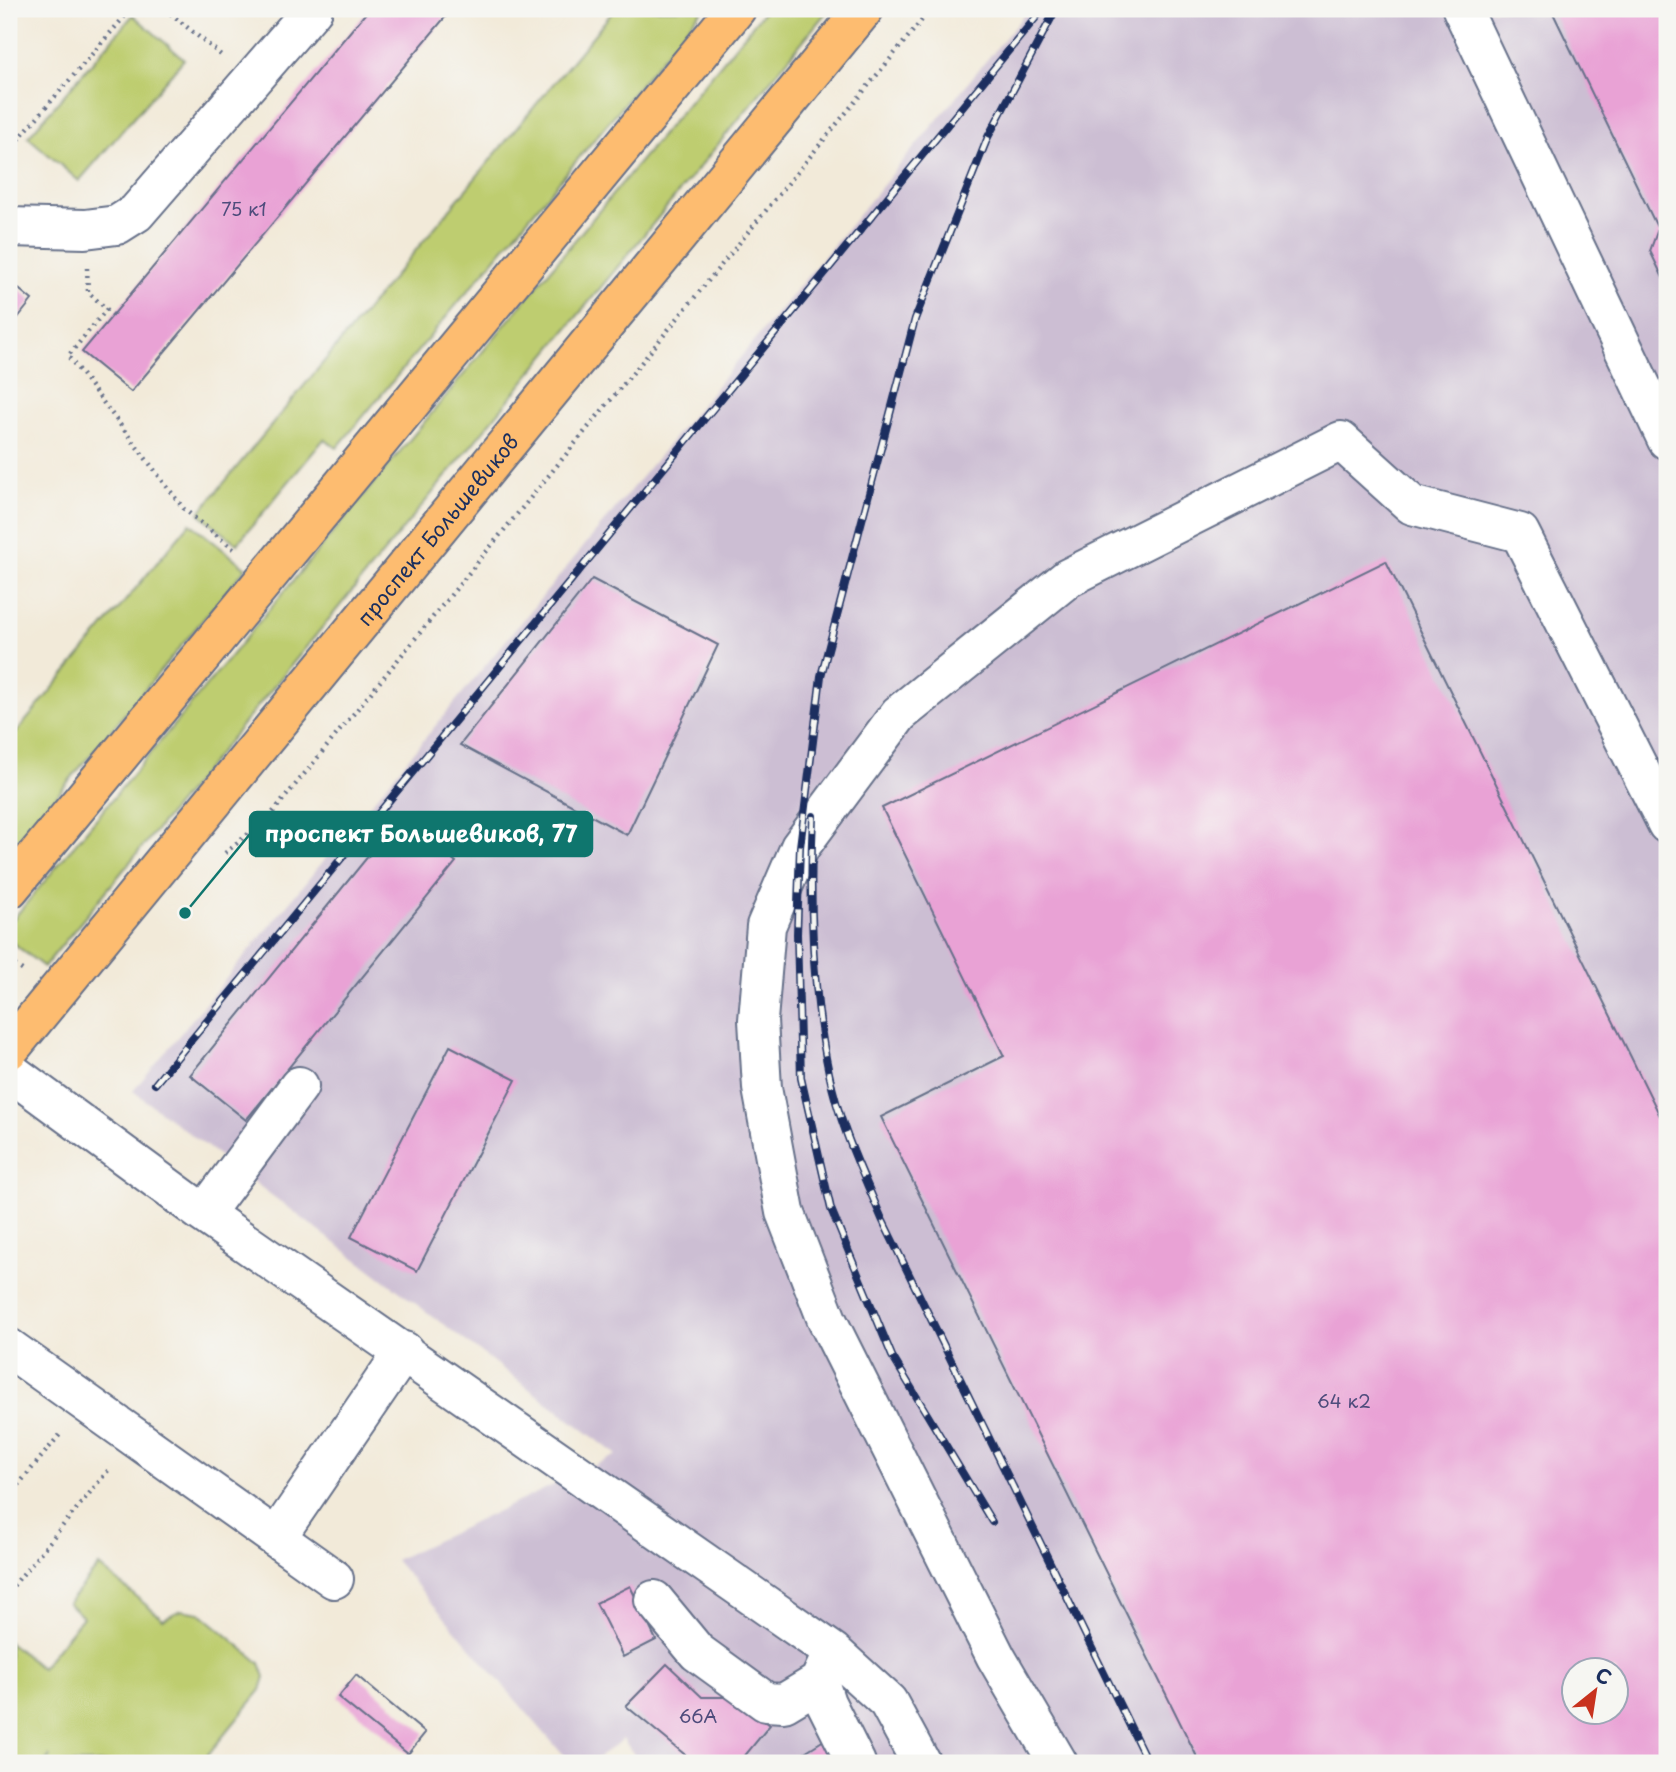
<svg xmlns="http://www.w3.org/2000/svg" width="1676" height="1772" viewBox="0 0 1676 1772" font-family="'Playpen Sans',sans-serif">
<rect width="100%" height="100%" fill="#f6f6f2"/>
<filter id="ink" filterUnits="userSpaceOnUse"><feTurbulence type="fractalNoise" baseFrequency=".0143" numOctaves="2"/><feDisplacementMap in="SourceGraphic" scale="14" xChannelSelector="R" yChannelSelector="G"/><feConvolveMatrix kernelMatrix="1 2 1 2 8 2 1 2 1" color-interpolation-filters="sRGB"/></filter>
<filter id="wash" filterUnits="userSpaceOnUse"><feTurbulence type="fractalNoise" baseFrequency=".00686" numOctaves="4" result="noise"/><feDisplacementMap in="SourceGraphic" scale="28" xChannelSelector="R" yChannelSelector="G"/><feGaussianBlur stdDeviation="1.57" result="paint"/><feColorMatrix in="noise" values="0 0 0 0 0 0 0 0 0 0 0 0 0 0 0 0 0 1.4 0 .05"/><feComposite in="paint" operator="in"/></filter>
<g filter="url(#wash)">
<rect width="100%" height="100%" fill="#f2ead9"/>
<!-- industrial -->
<path fill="#ccbed3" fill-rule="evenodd" d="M1029,9H1667V1763H640L623,1739L591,1763H570L395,1560L617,1455L133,1091ZM1574,1670H1616V1712H1574Z"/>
<!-- green -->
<path fill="#becd6f" stroke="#6c7e66" stroke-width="2" d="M615,9H703L337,448L324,439L237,544L199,513Z
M766,9H829L44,967L9,940V924Z
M133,15L184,59L79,181L28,137Z
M190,523L246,568L9,853V741Z
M99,1566L163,1619L181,1610L200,1613L260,1663L265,1677L261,1690L201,1763H48L50,1756L44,1763H21L9,1753V1642L41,1668L83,1617L68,1603Z"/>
<g id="blocks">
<!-- building -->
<path fill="#e9a2d5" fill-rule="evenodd" d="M369,9H452L131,392L82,352Z
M1551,9H1667V286L1650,251L1658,229Z
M9,281L32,300L9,329Z
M1386,561L1667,1130V1763H1200L881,1117L1004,1056L882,808ZM1574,1670H1616V1712H1574Z
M592,579L718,645L627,835L460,745Z
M400,817L456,862L246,1120L190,1075Z
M450,1046L516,1080L417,1271L351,1237Z
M630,1586L656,1640L623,1657L596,1603Z
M667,1664L702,1697H735L770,1725L739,1763H695L626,1706Z
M356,1675L425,1733L408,1754L338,1697Z
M824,1740L833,1754L818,1763H787Z"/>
</g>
</g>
<g filter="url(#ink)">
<use href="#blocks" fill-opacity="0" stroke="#667089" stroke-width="2"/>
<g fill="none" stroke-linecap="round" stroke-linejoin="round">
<defs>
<path id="minor" d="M1462,9L1667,440
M9,227L85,229L117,225L136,213L313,9
M9,1071L204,1214L833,1652L888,1702L921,1763
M204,1214L299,1086
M9,1348L334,1579
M276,1538L404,1351
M654,1600L697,1652L766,1702L784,1703L819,1682
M829,1660L819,1682L826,1703L856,1763
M1058,1763L996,1657L827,1320L785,1212L762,1088L758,1020L766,926L800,847L899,714L1068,578L1341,441L1412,505L1520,533L1667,824"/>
<g id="major">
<path d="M9,889L736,9"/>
<path id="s1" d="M9,1050L864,9"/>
</g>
</defs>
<!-- minor casing -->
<use href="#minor" stroke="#667089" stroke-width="42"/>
<!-- major casing -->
<use href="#major" stroke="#667089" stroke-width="42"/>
<!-- path -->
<path stroke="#667089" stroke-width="4.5" stroke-dasharray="2 5" stroke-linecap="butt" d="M165,9L221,55
M9,150L131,9
M87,268L88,292L113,315
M107,309L68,356L184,509L237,552
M225,853L269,817L931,9
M9,961L25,972
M9,1496L62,1432
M9,1591L111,1467"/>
<!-- minor -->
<use href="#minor" stroke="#fff" stroke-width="38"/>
<!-- major -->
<use href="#major" stroke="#fdbc6f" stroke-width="38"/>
<defs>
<path id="rail" d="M813,816C809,897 812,994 829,1073C839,1124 862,1172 882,1219L1148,1763
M155,1084L1043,9
M992,1522L892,1356L831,1209L801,1078L797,934L800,847L821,676L915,319L988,137L1056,9"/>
</defs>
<!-- rail casing -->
<use href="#rail" stroke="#1b2f5e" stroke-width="8"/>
<!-- rail -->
<use href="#rail" stroke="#f6f6f2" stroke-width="5" stroke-dasharray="16" stroke-linecap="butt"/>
</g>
</g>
<g text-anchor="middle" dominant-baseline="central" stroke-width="5" stroke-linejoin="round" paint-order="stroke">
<!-- number labels -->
<g font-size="18" fill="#4e4c7c">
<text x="244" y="208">75 к1</text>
<text x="1344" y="1400">64 к2</text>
<text x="698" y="1715">66А</text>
</g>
<!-- street labels -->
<g font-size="21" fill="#1b2f5e" stroke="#f6f6f2">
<text stroke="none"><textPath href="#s1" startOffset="674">проспект Большевиков</textPath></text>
</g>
</g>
<!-- callouts -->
<path fill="none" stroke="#0f766e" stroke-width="2.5" d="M185 913L250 834"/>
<circle fill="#0f766e" stroke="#f6f6f2" stroke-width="2.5" cx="185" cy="913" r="7"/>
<rect fill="#0f766e" stroke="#0f766e" stroke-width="2.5" x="250" y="812" width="342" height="44" rx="7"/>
<g font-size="23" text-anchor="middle" font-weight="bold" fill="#fff">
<text x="421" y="842">проспект Большевиков, 77</text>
</g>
<!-- margin -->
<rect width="1676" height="1772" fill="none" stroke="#f6f6f2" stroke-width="35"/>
<!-- north arrow -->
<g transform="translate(1595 1691) rotate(30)"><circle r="33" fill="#f6f6f2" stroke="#9ea6b7" stroke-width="2"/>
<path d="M0-5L12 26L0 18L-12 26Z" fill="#c8321e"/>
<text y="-10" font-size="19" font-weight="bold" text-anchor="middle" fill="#1b2f5e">С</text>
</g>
</svg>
